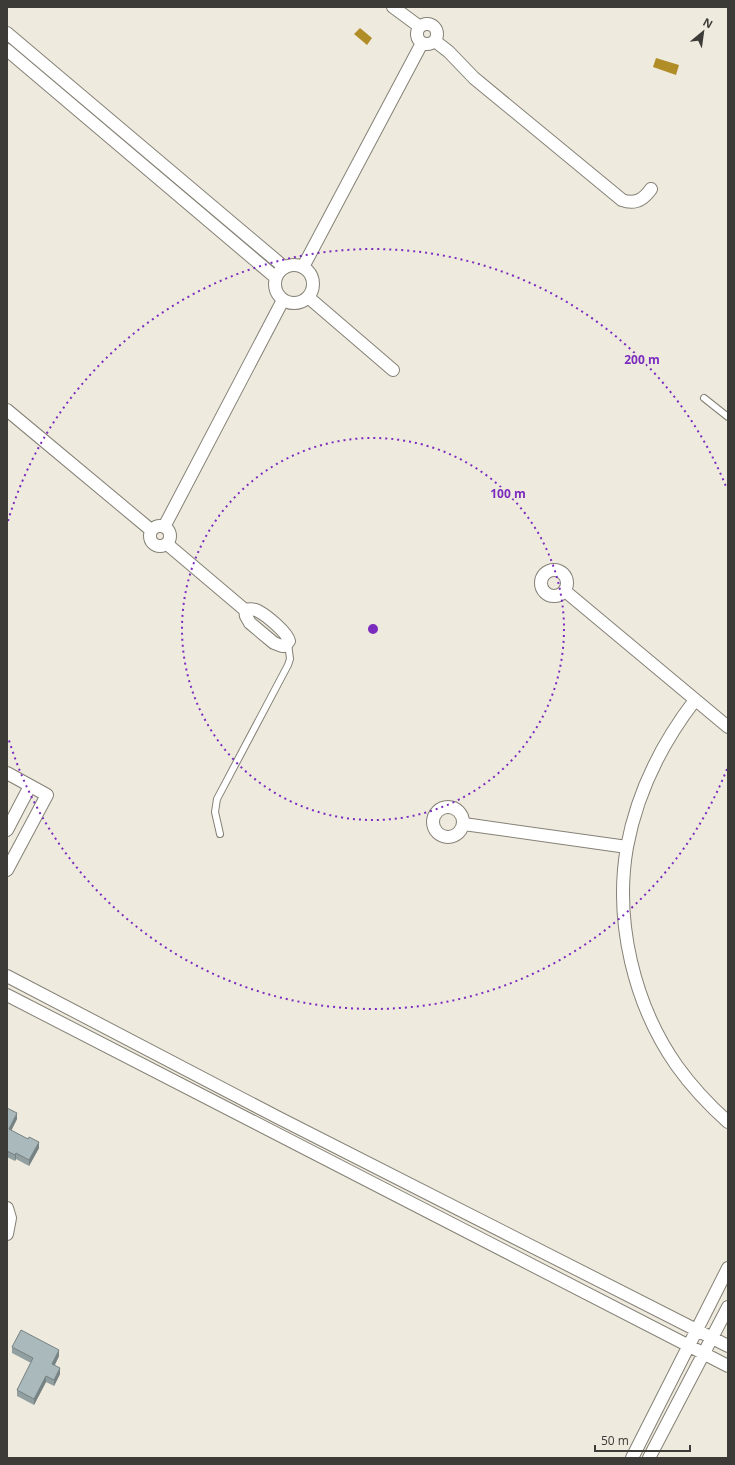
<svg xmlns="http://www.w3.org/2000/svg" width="735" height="1465" viewBox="0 0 735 1465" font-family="'Open Sans',sans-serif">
<rect width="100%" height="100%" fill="#efeade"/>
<!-- water -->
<path fill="#b18d27" d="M360,28L372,38L367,45L354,34Z
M656,58L679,65L676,75L653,67Z"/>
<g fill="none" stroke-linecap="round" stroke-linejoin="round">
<defs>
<path id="service" d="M704,398L728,417
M220,834L215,812L217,799L288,665L290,659L288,643"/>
<path id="minor" d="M393,7L420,27
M417 34a10 10 0 1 1 20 0a10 10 0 1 1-20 0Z
M7,33L284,267
M435,41L449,52L474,78L622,200C635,205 644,199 651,189
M7,50L275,277
M275 284a19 19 0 1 1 38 0a19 19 0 1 1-38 0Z
M303,267L422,43
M308,297L393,370
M7,410L151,530
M150 536a10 10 0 1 1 20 0a10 10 0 1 1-20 0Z
M164,527L283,300
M167,544L245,610L246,616L250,623L274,643L282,646H285L289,641C287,632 266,615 258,611C254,609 249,609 245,610
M541 583a13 13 0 1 1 26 0a13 13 0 1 1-26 0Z
M565,591L728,727
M695,700C662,743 637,793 627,847C614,921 634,1005 677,1066C692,1087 709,1105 728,1122
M7,773L47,795L7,870
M433 822a15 15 0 1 1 30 0a15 15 0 1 1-30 0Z
M464,824L627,847
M7,830L30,786
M7,976L277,1117L728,1346
M7,995L728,1366
M7,1208L10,1218L7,1234
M632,1458L728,1268
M649,1458L728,1307"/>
</defs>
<!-- service casing -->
<use href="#service" stroke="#858176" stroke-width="8"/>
<!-- minor casing -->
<use href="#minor" stroke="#858176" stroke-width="14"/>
<!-- service -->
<use href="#service" stroke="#fff" stroke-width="6"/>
<!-- minor -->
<use href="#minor" stroke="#fff" stroke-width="12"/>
</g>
<!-- wall -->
<path fill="#929fa1" d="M7,1108L17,1119L11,1131L39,1148L29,1166L16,1159L15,1161L7,1157Z
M12,1347L59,1356L55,1365L60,1374L54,1386L46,1382L34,1405L17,1396V1390L31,1363L12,1353Z"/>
<!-- shaded-wall -->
<path fill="#778283" d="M17,1113V1119L9,1135V1129Z
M39,1142V1148L29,1166V1160Z
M16,1153V1159L15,1161V1155Z
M59,1350V1356L52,1370V1364Z
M60,1368V1374L54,1386V1380Z
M46,1376V1382L34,1405V1399Z"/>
<!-- building -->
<path fill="#aab9bb" stroke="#778283" d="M7,1108L17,1113L9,1129L28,1139L29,1137L39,1142L29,1160L16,1153L15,1155L7,1151Z
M21,1330L59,1350L52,1364L60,1368L54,1380L46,1376L34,1399L17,1390L33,1358L12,1347Z"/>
<!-- distance rings -->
<g fill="none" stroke="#7b2cbf" stroke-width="2" stroke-dasharray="2 4">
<circle cx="373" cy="629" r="191"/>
<path d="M727 769A381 381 0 0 1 8 737M8 521A381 381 0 0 1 727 489"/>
</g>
<circle cx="373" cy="629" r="6" fill="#7b2cbf" stroke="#efeade" stroke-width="2"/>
<g font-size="12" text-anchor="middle" font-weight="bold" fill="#7b2cbf" stroke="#efeade" stroke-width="3.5" stroke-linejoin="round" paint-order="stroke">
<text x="642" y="364">200 m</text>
<text x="508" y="498">100 m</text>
</g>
<!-- border -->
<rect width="735" height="1465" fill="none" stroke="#3d3b37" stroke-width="16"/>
<!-- north arrow -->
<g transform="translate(703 32) rotate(29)" stroke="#efeade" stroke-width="3" paint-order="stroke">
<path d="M0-3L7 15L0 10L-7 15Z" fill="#3d3b37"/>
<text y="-6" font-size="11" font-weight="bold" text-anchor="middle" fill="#3d3b37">N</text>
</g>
<!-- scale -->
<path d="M595 1445v6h95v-6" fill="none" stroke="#3d3b37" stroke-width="2"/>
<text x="601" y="1445" font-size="12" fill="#3d3b37" stroke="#efeade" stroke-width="3" paint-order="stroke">50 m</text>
</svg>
